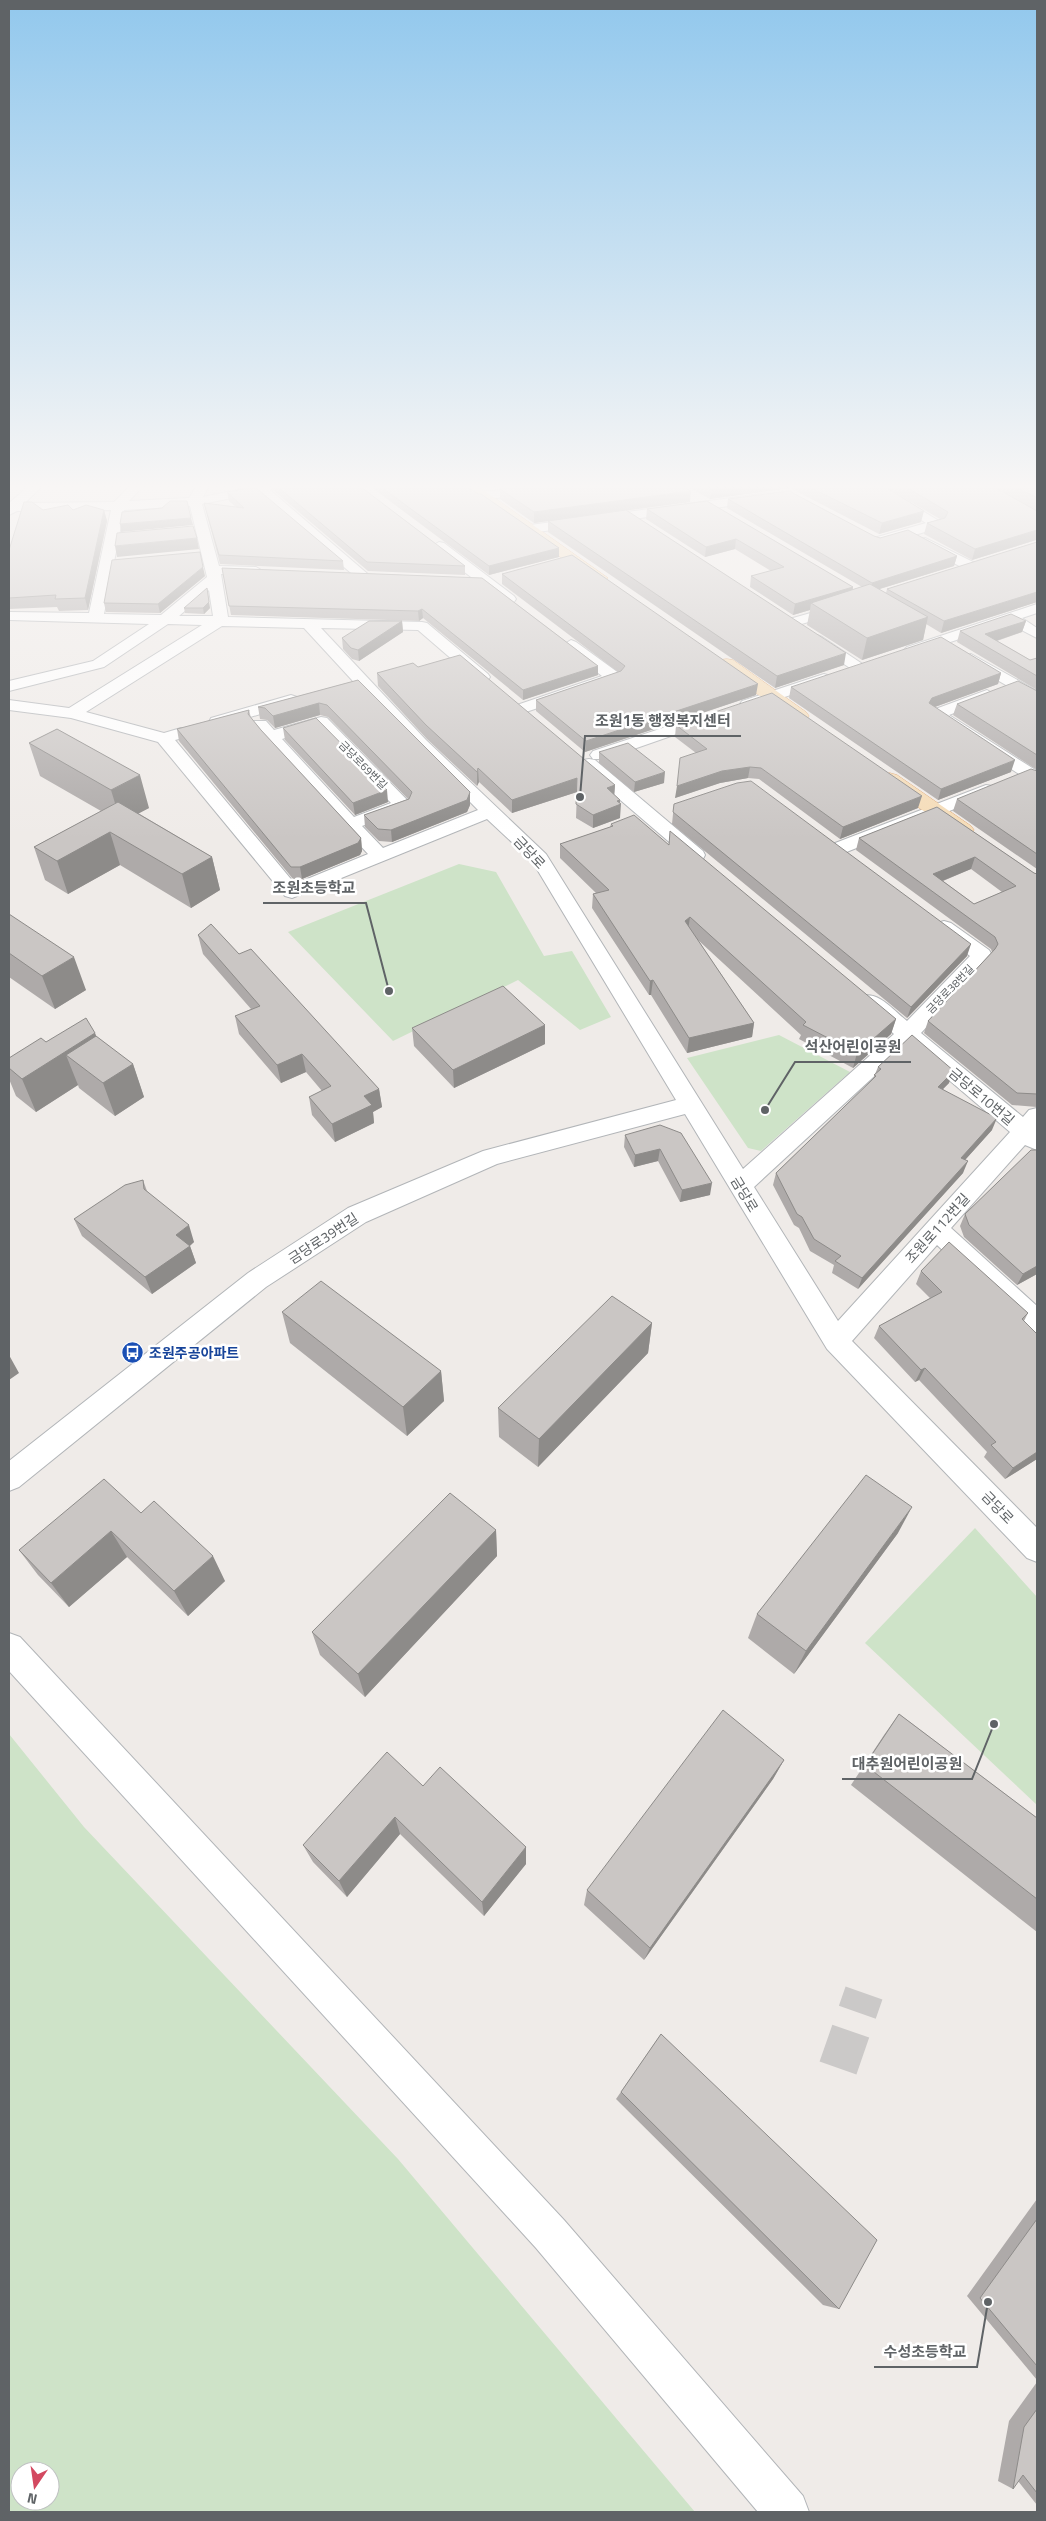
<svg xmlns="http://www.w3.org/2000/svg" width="1046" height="2521" viewBox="0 0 1046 2521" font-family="'Titillium Web','Noto Sans KR',sans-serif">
<rect width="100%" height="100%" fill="#efebe8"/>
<!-- green -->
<path fill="#cee3c8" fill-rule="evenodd" d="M459,864L496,872L544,956L572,951L611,1017L580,1030L518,980L393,1041L288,932Z
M779,1035L850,1072L761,1151L748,1148L687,1058Z
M975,1528L1037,1597V1805L865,1643Z
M9,1734L84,1827L398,2159L695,2512H9ZM20,2471H50V2501H20Z"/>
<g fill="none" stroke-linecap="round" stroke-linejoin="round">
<!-- minor-tunnel -->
<path stroke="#cbc9c8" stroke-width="39" stroke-dasharray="39 20" stroke-linecap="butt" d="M838,2068L864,1993"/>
<defs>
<path id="minor" d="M28,487H41L25,503L114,502L129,487H142L129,501L189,498L196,487H208L203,497L251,487H274L270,490L370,576L368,579H358L257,493L202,504L219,566L256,567L263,571L256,575L221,574L228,617L422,622L427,623L488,674L490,677L488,680H476L418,630L321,628L426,740L546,854L743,1169L894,1034L862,1006L859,1001L862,996C879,991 894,1011 907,1021L970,956L937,931L934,927L937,923L944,921L951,923L989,950L992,955L989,960L921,1033L1023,1117L1029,1110L1037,1108V1150L1025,1145L951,1228L1037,1306V1333L1028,1330L937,1245L852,1341L1037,1528V1562L1027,1558L827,1349L685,1114L497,1164L366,1222L266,1287L19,1487L9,1491V1461L248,1273L348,1208L483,1151L676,1100L532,861L487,819L292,898L285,896L158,742L71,718L9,710V700L69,708L202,625L168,624L104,667L9,691V681L93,661L149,624L9,620V612L89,613L111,510L17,511L9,515V503ZM190,506L207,577L161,615L104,614L124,510ZM209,590L213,616H179ZM222,626L304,628L386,717L478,810L383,848L362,826L409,809L412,805L327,718L321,717L274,730L266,721H254L252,725L264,741L368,854L295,884L175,740L187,737L189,733L187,729L181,728L164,733L86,712ZM318,728L391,803L354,817L282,739ZM908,1045L1010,1132L838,1321L754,1187Z
M524,487H556L550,491L481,500L475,496L481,492Z
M869,487H883L944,524L942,527L884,544H874L872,541L874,538L926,523Z
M761,494L767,498L766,501L530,533L523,529L530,525Z
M925,538L975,563L977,566L970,570L965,569L920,545L918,542L920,539Z
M439,542L444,543L514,596L516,599L514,602H504L434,549L432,546Z
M842,604L847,605L849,608L847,611L791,627L784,623L786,620Z
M1037,604V613L1022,618L1037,628V638L1008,623L917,653H907L904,650L907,647Z
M817,635L822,637L867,667L865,670H853L812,643L809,640L812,637Z
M571,640L576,642L620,674L622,677L620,680L526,712H514L512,709L514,706L602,676L566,648L563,645Z
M971,654L1037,691V703L966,662L963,659L966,656Z
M824,674L830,676L832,679L830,682L748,709L740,704L742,701Z
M987,690L995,695L993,698L949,715L1037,771V783L1031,782L928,714L930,711Z
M291,695L297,697L299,700L297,703L217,727L209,722L211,718Z
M708,713L714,715L716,718L714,721L605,759H593L590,755L593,751Z
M589,759L595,760L703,851L705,855L703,859H689L583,768L580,764L583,760Z
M986,785L992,786L995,790L992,794L844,853H830L828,849L830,845Z
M9,1633L20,1637L564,2220L803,2496L809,2512H758L536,2248L9,1671Z"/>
<path id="major" d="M463,487H479L608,578L600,583L594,581Z
M727,659L733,660L806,712L809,716L806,720H794L721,668L718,664L721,660Z
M890,773L897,775L971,826L974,830L971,834H957L883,783L880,779L883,775Z"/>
</defs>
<!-- minor casing -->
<use href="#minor" stroke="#b2b5b8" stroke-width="2"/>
<!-- major casing -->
<use href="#major" stroke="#dfa570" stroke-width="1"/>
<!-- minor -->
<use href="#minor" fill="#fff" fill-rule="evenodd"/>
<!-- major -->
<use href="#major" fill="#f5dcb7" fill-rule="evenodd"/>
</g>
<!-- wall -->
<path fill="#aeaaa9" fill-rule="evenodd" d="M272,487H361L465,566V575L368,571L273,490Z
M371,487H467L559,557L489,575Z
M688,487H885L921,522L879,534L790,488L710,499Z
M885,487H1037V541L1036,540L972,560L924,534L927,523L940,519Z
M500,489L690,502L626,510L844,665L775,688L548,532V521L534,523L500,499Z
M227,492L343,561L344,570L220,564L206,511L204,503L236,507L229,501Z
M728,499L874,536L957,556L954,566L879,589L886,593L887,589L1037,542V602L941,633L926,624L923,640L862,660L807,625L810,610L793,615L750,587L751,576L771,571L735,549L705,557L646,519L647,509L707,501L853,587V590L862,587L727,508Z
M43,510H104L107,521L88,610L59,611L57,607L9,609V550Z
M222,568L482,578L598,666V675L523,700L423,618L419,621L231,615Z
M502,574L756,695L585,752L536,711V700L618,672L502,584Z
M205,576L160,613L106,612L104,603Z
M184,608H210L204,614L185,613Z
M402,621L403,632L359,661L352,659L343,649L342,638Z
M1026,621L1022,632L997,641L1030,660L1037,658V690L957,642L960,631Z
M418,667L615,785L614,795L620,800V818L593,828L576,818L577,792L512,813L479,782L477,786L427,739L378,686L377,673Z
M1001,673L998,684L935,707L1011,772L938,800L789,698L791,687Z
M358,680L470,805L467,812L392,842L379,841L365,827L364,815L408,799L328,717L320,715L275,728L267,720L260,719L258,707Z
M1037,691V770L953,715L957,704Z
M249,710L251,718L261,730L361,838L362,851L360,855L302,879H293L179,741L177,729Z
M676,725L918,808L840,839L759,779L748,778L720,783L675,798L696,753L675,737Z
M283,728L388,802L355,815L285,740Z
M29,743L149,808L138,813L212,857L220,890L191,908L120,865L68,894L45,880L34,847L101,811L40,776Z
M599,752L664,783L634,792L599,763Z
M1037,771V869L953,811L957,799Z
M674,804L967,956L907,1018L672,824Z
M937,807L1034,873L1037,874V1107L1012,1105L924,1033L928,1021L992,952L991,949L856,850L859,838ZM971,869L1002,892L974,904L943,881Z
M611,824L669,845L896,1019L891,1034L853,1068L799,1039L801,1035L698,940L754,1023L752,1037L687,1053L651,995H649L592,908L593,894L596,893L560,858V844L610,827Z
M9,914L86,990L55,1009L9,977Z
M198,935L239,954L379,1089L382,1107L373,1112L374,1123L335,1142L312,1115L309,1097L322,1091L306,1072L281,1083L239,1034L235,1016L251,1009L203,954Z
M545,1025V1044L454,1088L414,1046L412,1028Z
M95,1033L96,1037L133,1064L144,1097L115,1116L79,1088L78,1085L36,1112L16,1096L9,1079V1058L46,1042Z
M878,1067L949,1083L943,1089L992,1130L965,1160L963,1173L858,1289L832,1273L834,1265L810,1251L799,1228L794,1225L773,1185L776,1173L873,1079Z
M681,1133L710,1195L680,1202L658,1161L634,1167L624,1147L625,1135Z
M1037,1150V1274L1017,1285L964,1237L960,1226L965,1214Z
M143,1180L147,1191L194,1242L190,1246L196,1263L152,1294L82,1236L74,1219Z
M921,1271L1028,1313L1024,1321L1037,1459L1005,1479L984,1457L987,1452L919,1380L915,1382L874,1338L879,1326L930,1298L916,1284Z
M282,1312L441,1371L444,1401L407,1436L290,1343Z
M652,1323L648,1353L538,1467L499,1437L498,1408Z
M141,1513L225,1581L188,1616L127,1557L69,1607L38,1575L19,1550Z
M496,1530L497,1556L365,1697L320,1655L312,1632Z
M898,1533L794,1674L748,1638L757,1614Z
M899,1714L1037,1818V1932L851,1785L884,1735Z
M784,1760L773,1779L644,1960L584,1905L587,1890Z
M423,1786L526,1847V1864L484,1916L400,1834L347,1897L313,1862L303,1845Z
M661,2034L839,2309L823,2305L616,2099Z
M1037,2199V2380L967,2296Z
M1037,2382V2505L1018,2481L1013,2489L998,2481L1009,2421Z"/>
<!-- shaded-wall -->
<path fill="#8d8b89" d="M725,487H790V488L710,499L712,488Z
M691,491L690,502L534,523V512Z
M104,510L107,521L88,610L85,598Z
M924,511L921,522L879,534L882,523Z
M191,518L193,525L121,532L120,524Z
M1037,530L1036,540L972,560L975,549Z
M197,538L199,549L117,557L115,546Z
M736,539L735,549L705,557L706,547Z
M559,548V557L489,575V566Z
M957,556L954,566L870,592L872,583Z
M203,567L205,576L160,613L158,604Z
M853,587L851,597L811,603L810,610L793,615L795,604Z
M207,588L210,608L204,614L203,608Z
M1037,592V602L941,633L944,621Z
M422,609L423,618L419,621L418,611Z
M928,617L923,640L862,660L867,638Z
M402,621L403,632L359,661L358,650Z
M1026,621L1022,632L984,645L985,634Z
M846,653L844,665L775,688L777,676Z
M598,666V675L523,700V690Z
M1001,673L998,684L929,709V703L932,698Z
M758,684L756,695L585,752L586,741Z
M319,703L320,715L275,728L273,716Z
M1015,760L1011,772L938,800L941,789Z
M750,767L748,778L720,783L675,798L677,786L722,771Z
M478,768L479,782L477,786V772Z
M665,772L664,783L634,792L635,782Z
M140,775L149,808L121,823L111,790Z
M577,778V792L512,813V800Z
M615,785L614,799L607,788Z
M387,790L388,802L355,815L353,803Z
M470,792V805L467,812L392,842L391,830Z
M922,796L918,808L840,839L843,827Z
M620,800V804H621L620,818L593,828V815Z
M110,832L120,865L68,894L57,861Z
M361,838L362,851L360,855L302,879L300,867Z
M212,857L220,890L191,908L182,874Z
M975,857L971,869L930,886L933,874Z
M690,917L688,931L685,921Z
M971,944L967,956L907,1018L911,1007Z
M74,957L86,990L55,1009L42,976Z
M653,980L651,995H649L650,981Z
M896,1019L891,1034L853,1068L857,1053Z
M754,1023L752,1037L687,1053L689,1038Z
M545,1025V1044L454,1088L453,1070Z
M95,1033L107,1066L66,1055L78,1085L36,1112L22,1079Z
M302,1054L306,1072L281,1083L277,1065Z
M133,1064L144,1097L115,1116L103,1083Z
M954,1071L949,1083L933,1099L938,1087Z
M379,1089L382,1107L373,1112L374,1123L335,1142L332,1124L364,1096Z
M997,1118L992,1130L956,1170L961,1158Z
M660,1149L658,1161L634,1167L635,1155Z
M968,1161L963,1173L858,1289L862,1278Z
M712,1183L710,1195L680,1202L682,1190Z
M189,1225L194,1242L187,1248L190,1246L196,1263L152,1294L145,1277L176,1235Z
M1037,1266V1274L1017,1285L1023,1274Z
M652,1323L648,1353L538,1467L539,1439Z
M9,1355L19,1373L9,1380Z
M925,1368L919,1380L915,1382L921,1370Z
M441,1371L444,1401L407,1436L403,1407Z
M1037,1452V1459L1005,1479L1013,1468Z
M912,1507L898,1533L794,1674L806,1651Z
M496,1530L497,1556L365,1697L358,1674Z
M111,1531L127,1557L69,1607L51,1583Z
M213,1556L225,1581L188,1616L174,1591Z
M784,1760L773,1779L644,1960L650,1948Z
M395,1817L400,1834L347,1897L339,1881Z
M526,1847V1864L484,1916L482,1902Z"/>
<!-- building -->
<path fill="#cac6c4" stroke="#8d8b89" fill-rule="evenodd" d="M255,487L343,561L219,555L204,503L244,508L227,492Z
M278,487H361L465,566L367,562Z
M381,487H467L478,494H481L559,548L489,566Z
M514,487H684L691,491L534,512L500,489Z
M708,487H725L712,488Z
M809,487H885L924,511L882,523Z
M906,487H994L1037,511V530L975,549L927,523L945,518L948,512Z
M1016,487H1037V498Z
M789,491L874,536L880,538L908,530L957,556L872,583L728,499Z
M170,501H187L191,518L120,524L122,512L162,508Z
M707,501L853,587L795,604L751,576L784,567L736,539L706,547L647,509Z
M24,502H32L43,510L68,505L73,510L86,505L104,510L85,598L55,599L56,595L9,598V550Z
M626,510L846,653L777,676L548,521Z
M193,526L197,538L115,546L117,533Z
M1037,542V592L944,621L887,589Z
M200,552L203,567L158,604L104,603L112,560Z
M572,555L758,684L586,741L536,700L621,671L625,666L502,574Z
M222,568L482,578L598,666L523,690L422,609L418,611L229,606Z
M870,584L928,617L867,638L811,603Z
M207,588L209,602L203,608H184Z
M1011,614L1026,621L985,634L1030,660L1037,658V676L960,631Z
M369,621H402L358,650L351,648L342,638Z
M941,637L1001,673L932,698L929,703L1015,760L941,789L791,687Z
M460,655L615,785L607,788L620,800L617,801L621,804L593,815L576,804L577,778L512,800L478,768L477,772L426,725L377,673L413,663L418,667Z
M358,680L470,792L467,800L391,830L378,829L364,815L409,799L412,792L327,705L319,703L273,716L265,708L258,707Z
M1018,681L1037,691V755L957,704Z
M772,693L922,796L843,827L761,768L750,767L722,771L677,786L680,758L707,749L676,725Z
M249,710L248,714L261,730L361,838L358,843L300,867H291L177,729Z
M316,718L387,790L353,803L283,728Z
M57,729L140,775L111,790L29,743Z
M628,743L665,772L635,782L599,752Z
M1031,769L1037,771V854L957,799Z
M751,781L971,944L911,1007L673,812L674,804L737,783Z
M118,802L212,857L182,874L110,832L57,861L34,847Z
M937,807L1034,873L1037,874V1094L1017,1093L928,1021L995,949L998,944L995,937L859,838ZM975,857L1016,886L974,904L933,874Z
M634,815L669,845L670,831L896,1019L857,1053L803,1025L806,1022L690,917L685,921L754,1023L689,1038L653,980L650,981L593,894L609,890L560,844L613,826L611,824Z
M9,914L74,957L42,976L9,953Z
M211,924L239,954L251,949L379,1089L364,1096L372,1105L332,1124L309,1097L331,1086L302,1054L277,1065L235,1016L260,1006L198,935Z
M503,986L545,1025L453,1070L412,1028Z
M86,1018L95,1033L22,1079L9,1068V1058L41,1038L46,1042Z
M912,1035L954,1071L938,1087L997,1118L961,1158L968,1161L862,1278L835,1261L841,1256L814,1239L802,1217L797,1214L776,1173L876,1076L874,1075L881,1069L878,1067Z
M96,1036L133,1064L103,1083L66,1055Z
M660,1125L681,1133L712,1183L682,1190L660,1149L635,1155L625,1135Z
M1031,1150H1037V1266L1023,1274L969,1225L965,1214Z
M143,1180L144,1189L189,1225L176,1235L190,1246L145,1277L74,1219L125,1185Z
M949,1242L1028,1313L1022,1319L1037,1334V1452L1013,1468L991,1445L996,1442L925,1368L921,1370L879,1326L942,1292L921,1271Z
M321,1281L441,1371L403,1407L282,1312Z
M612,1296L652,1323L539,1439L498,1408Z
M866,1475L912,1507L806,1651L757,1614Z
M104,1479L141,1513L154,1501L213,1556L174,1591L111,1531L51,1583L19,1550Z
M450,1493L496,1530L358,1674L312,1632Z
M723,1710L784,1760L650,1948L587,1890Z
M899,1714L1037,1818V1899L865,1765Z
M387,1752L423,1786L440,1767L526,1847L482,1902L395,1817L339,1881L303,1845Z
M661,2034L877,2240L839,2309L621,2092Z
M1037,2219V2366L980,2298Z
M1037,2409V2493L1023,2475L1013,2489L1024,2427Z"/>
<!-- sky -->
<linearGradient id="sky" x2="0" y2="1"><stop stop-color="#92c8ed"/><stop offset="0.58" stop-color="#f8f6f5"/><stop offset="1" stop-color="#f8f6f5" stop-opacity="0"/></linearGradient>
<rect width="1046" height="839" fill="url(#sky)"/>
<!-- icons -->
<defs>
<symbol id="bus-disc" viewBox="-11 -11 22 22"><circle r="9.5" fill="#1a4fb4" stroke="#fff"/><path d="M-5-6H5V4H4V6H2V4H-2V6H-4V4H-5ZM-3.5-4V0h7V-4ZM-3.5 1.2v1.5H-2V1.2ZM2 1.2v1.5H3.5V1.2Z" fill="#fff"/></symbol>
</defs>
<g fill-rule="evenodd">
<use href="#bus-disc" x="120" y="1340" width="25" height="25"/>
</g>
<g text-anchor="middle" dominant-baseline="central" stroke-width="5" stroke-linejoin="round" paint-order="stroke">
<!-- far-street labels -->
<g font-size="11" fill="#5f6366" stroke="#fff">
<text transform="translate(363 765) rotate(45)">금당로69번길</text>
<text transform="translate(950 989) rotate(-46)">금당로38번길</text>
</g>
<!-- street labels -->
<g font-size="14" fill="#5f6366" stroke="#fff">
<text transform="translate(530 852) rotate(47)">금당로</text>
<text transform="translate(982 1096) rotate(40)">금당로10번길</text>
<text transform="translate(745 1194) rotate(59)">금당로</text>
<text transform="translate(937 1228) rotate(-48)">조원로112번길</text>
<text transform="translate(323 1238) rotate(-33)">금당로39번길</text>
<text transform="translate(998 1507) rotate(46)">금당로</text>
</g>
<!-- transit labels -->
<g font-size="14" font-weight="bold" fill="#164399" stroke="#fff" text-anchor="start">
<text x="149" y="1352">조원주공아파트</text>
</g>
</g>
<!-- callouts -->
<path fill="none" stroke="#5f6366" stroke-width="2" d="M580 797L585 736H741M389 991L366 903H263M765 1110L795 1062H911M994 1724L972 1779H842M988 2302L977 2367H874"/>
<g fill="#5f6366" stroke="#fff" stroke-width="2">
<circle cx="580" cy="797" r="5"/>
<circle cx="389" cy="991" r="5"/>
<circle cx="765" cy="1110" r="5"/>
<circle cx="994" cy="1724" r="5"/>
<circle cx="988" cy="2302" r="5"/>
</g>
<g font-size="15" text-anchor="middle" font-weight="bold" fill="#5f6366" stroke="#fff" stroke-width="5" stroke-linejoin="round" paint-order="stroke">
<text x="663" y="726">조원1동 행정복지센터</text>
<text x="314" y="893">조원초등학교</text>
<text x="853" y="1052">석산어린이공원</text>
<text x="907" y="1769">대추원어린이공원</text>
<text x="925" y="2357">수성초등학교</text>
</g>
<!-- border -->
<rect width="1046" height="2521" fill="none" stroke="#5f6366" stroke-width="20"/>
<!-- north arrow -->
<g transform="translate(35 2486) rotate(193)"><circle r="24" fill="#ffffff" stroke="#bfc1c2"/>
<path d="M0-4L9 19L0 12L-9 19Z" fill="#d34960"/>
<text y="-8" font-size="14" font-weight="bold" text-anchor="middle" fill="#5f6366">N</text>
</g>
</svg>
